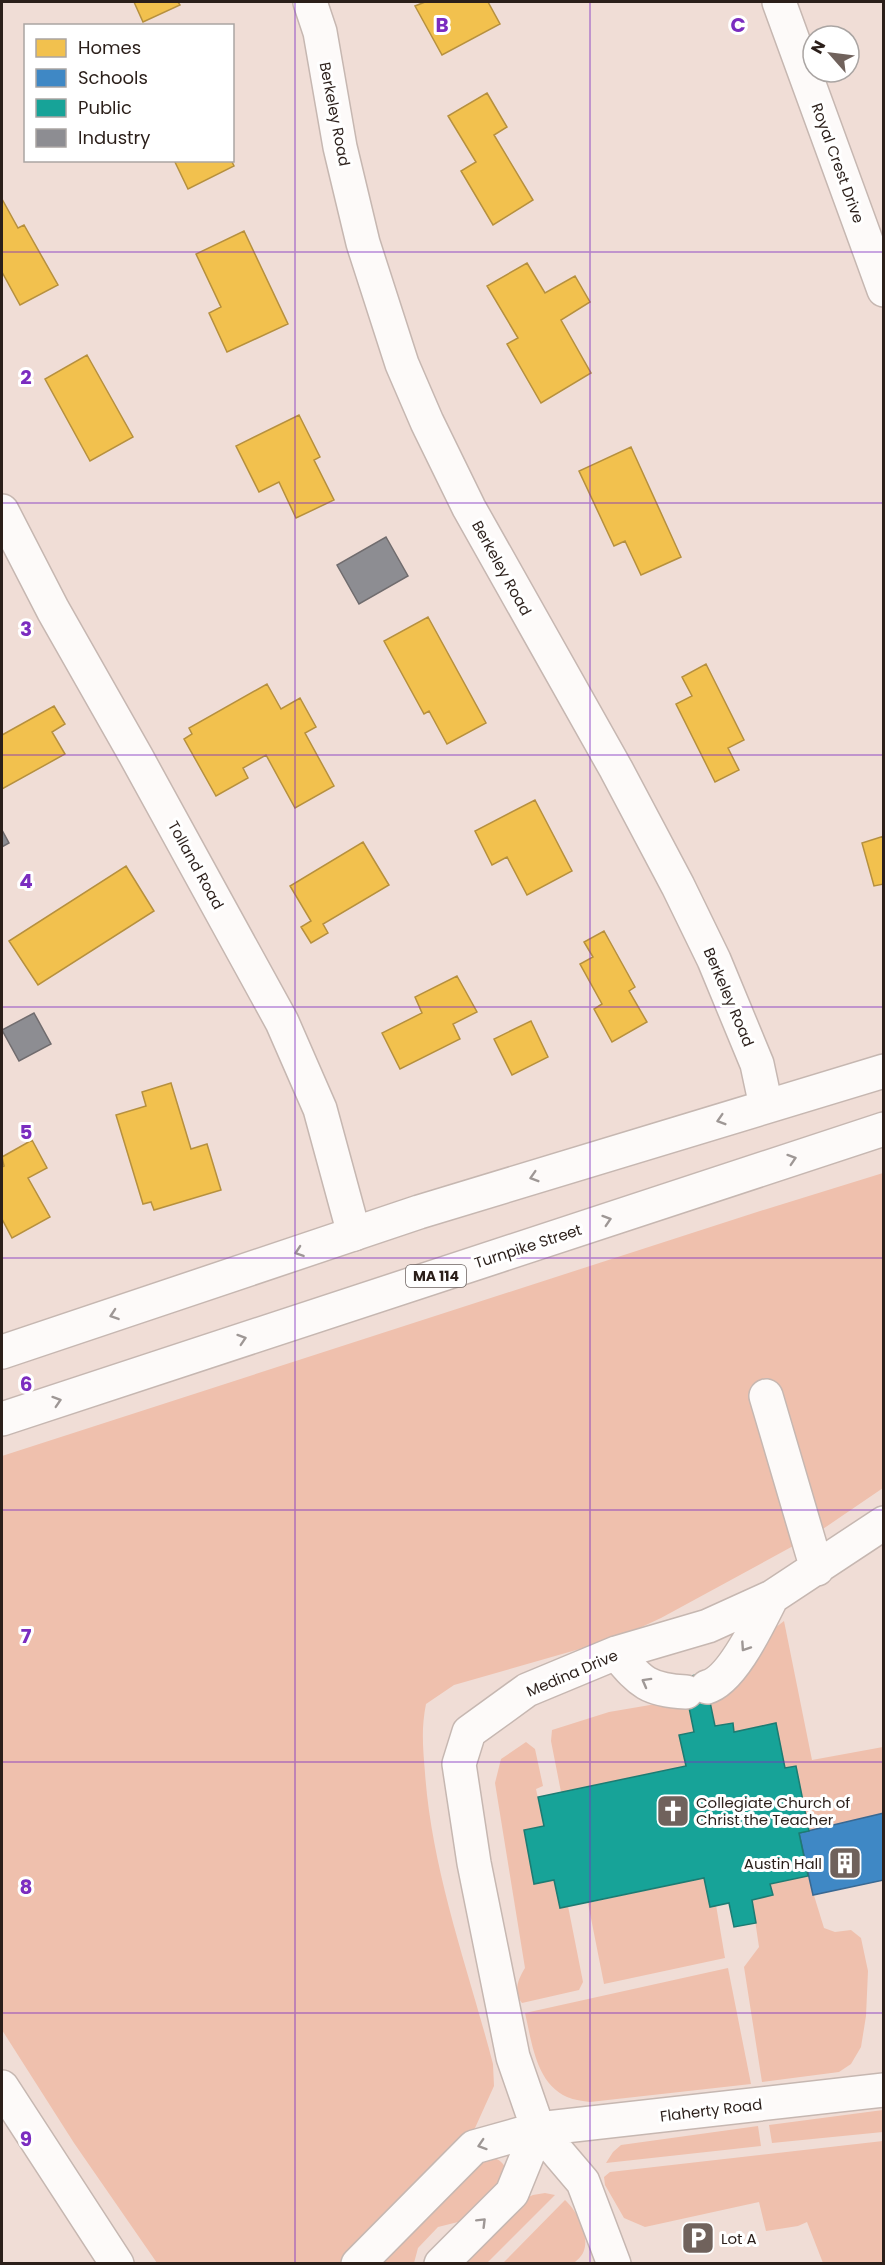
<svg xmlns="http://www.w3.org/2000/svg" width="885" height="2265" viewBox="0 0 885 2265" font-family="Poppins,sans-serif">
<rect width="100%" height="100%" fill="#f0ddd6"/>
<!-- green -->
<path fill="#efc0ad" d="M883,1173V1488L817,1533L661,1618L618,1638L454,1685L426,1704C421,1729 423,1748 425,1773C432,1872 468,1968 493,2064L494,2086L475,2128L340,2263H157L74,2143L2,2030V1456L757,1212Z
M784,1621L812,1760L883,1747V1813L809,1831L796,1766L785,1768L776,1724L734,1732L733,1723L715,1726L710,1700L767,1634Z
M689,1703L694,1732L679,1735L686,1766L561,1792L551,1741L552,1730L609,1712L650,1705Z
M526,1742L535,1749L543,1786L536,1789L544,1826L524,1830L534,1884L554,1880L560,1908L568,1906L583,1982L579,1990L522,2003C513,1992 518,1979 525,1968L495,1783L501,1759Z
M808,1876L824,1928L835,1932L851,1930L861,1938L868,1971L866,2016L861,2047L851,2064L839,2072L762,2082L744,1967L759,1947L752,1900L772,1895L770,1884Z
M704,1878L710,1906L716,1905L725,1958L604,1984L588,1903Z
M728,1968L751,2084L590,2102C583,2101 574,2100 567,2097C536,2083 532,2043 525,2013Z
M883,2110V2132L772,2143L769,2125Z
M758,2126L761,2146L606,2163L613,2152L621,2145Z
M883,2141V2263H823L807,2222L798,2226L766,2231L759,2202L645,2227L624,2218L605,2185L604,2177L610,2172Z
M489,2156C503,2160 509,2167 504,2181L466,2220L438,2227L418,2248L414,2263L375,2264L479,2158Z
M545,2193L555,2195L487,2263L459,2264L522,2200L533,2195Z
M565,2200C577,2211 591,2236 583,2253C581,2257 577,2260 574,2263H503Z"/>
<!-- homes -->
<path fill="#f2c14e" stroke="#b6903e" stroke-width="1.5" d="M134,2H178L180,5L143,22Z
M425,2H488L500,24L442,55L415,6Z
M487,93L507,127L494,135L533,200L493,225L461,171L476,162L448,116Z
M174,160H231L234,166L188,189Z
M2,199L18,228L24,225L58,285L20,305L2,272Z
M244,231L288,324L227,352L209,313L221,307L196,254Z
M527,263L545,293L575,276L590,302L561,320L591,373L541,403L507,344L518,338L487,286Z
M87,355L133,437L90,461L45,379Z
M299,415L320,457L314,460L334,500L296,518L279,482L259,492L236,446Z
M631,447L681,557L641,575L625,541L614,546L579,471Z
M428,617L486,723L447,744L429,711L424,714L384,641Z
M706,664L744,740L728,748L739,770L715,782L676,704L692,696L682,677Z
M267,684L281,709L300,698L316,727L305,733L334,786L295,808L266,755L243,768L248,778L216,796L184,739L192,734L189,728Z
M54,706L65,724L52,732L65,754L2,789V735Z
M535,800L572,871L527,895L507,857L492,865L475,831Z
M884,836V884L874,886L862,843Z
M363,842L389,885L323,924L328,933L311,943L301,927L311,921L290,886Z
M126,866L154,911L38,985L9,941Z
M604,931L635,987L629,991L647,1022L612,1042L594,1009L602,1004L580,964L593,957L584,942Z
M457,976L477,1012L453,1024L460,1039L400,1069L382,1033L422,1013L415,997Z
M531,1021L548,1057L512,1075L494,1039Z
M171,1083L191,1149L207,1144L221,1190L154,1210L151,1202L143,1204L116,1115L146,1106L142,1092Z
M32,1140L47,1168L28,1178L50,1217L12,1238L2,1219V1167L4,1166L2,1157Z"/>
<!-- schools -->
<path fill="#3f88c5" stroke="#396892" stroke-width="1.5" d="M884,1813V1880L813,1895L799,1833Z"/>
<!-- public -->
<path fill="#17a398" stroke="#1d7b72" stroke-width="1.5" d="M704,1673L715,1726L733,1723L734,1732L776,1723L785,1768L796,1766L809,1831L799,1833L808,1876L770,1884L773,1895L752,1900L756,1923L734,1927L729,1903L710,1907L704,1878L560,1908L554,1880L534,1884L524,1830L544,1826L538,1797L686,1766L679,1735L694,1732L683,1678Z"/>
<!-- industry -->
<path fill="#8d8d92" stroke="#706c6e" stroke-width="1.5" d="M386,537L408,576L359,604L337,565Z
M2,830L9,843L2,847Z
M34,1013L51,1044L19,1061L2,1030Z"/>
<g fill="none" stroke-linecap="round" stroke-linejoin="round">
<defs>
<path id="minor" d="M310,2L320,32L340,147L363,243L402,364L427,422L469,508L616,769L678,886L714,960L757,1064L766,1106
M779,2L884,290
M2,511L53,610L137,758L282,1022L320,1109L354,1234
M766,1396L817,1569
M616,1653C640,1681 646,1690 686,1692
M707,1687C733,1680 760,1620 772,1597
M358,2264L474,2147L538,2129L884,2090
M441,2264L512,2193L538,2129
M614,2264L583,2182L538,2129L513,2057L474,1863L459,1764L469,1732L527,1690L616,1653L708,1626L772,1597L884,1523"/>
<path id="major" d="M2,2087L117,2264"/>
<path id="highway" d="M2,1352L419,1212L884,1071
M2,1419L884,1129"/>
</defs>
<!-- minor casing -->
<use href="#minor" stroke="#c6b7b1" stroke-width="36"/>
<!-- major casing -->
<use href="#major" stroke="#c6b7b1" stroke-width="36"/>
<!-- highway casing -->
<use href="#highway" stroke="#c6b7b1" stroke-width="36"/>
<!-- minor -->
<use href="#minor" stroke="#fdfaf9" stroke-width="33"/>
<!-- major -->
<use href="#major" stroke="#fdfaf9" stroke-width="33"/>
<!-- highway -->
<use href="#highway" stroke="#fdfaf9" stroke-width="33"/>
</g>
<!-- one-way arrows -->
<defs><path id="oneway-chevron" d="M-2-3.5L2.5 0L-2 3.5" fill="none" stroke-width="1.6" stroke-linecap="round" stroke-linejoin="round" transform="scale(1.5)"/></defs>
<g stroke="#9e9795">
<use href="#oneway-chevron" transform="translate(721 1120) rotate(163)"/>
<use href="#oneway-chevron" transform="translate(792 1159) rotate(-18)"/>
<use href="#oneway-chevron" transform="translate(534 1177) rotate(163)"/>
<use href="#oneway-chevron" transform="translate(607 1220) rotate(-18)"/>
<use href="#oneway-chevron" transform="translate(299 1252) rotate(161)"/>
<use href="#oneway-chevron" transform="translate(114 1315) rotate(161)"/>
<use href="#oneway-chevron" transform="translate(242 1339) rotate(-18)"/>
<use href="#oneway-chevron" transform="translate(57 1401) rotate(-18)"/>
<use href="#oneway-chevron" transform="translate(745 1647) rotate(124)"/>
<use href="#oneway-chevron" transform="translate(646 1682) rotate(-151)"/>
<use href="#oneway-chevron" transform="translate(482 2145) rotate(162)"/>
<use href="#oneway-chevron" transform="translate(482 2222) rotate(-45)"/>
</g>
<!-- grid -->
<path fill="none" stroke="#7b2cbf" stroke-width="1.5" stroke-opacity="0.55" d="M295,2V2264M590,2V2264M2,252H884M2,503H884M2,755H884M2,1007H884M2,1258H884M2,1510H884M2,1762H884M2,2013H884"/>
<!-- icons -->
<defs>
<symbol id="church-square" viewBox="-11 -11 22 22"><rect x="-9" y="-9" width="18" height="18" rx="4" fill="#70625c" stroke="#fff"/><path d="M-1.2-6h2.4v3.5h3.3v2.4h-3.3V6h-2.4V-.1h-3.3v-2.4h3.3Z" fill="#fff"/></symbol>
<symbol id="building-square" viewBox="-11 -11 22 22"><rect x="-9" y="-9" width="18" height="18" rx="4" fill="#70625c" stroke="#fff"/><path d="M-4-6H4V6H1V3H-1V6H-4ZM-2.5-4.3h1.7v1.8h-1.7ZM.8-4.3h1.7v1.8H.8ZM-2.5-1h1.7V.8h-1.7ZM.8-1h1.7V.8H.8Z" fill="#fff"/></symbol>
<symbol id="parking-square" viewBox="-11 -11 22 22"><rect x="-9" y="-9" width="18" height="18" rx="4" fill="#70625c" stroke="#fff"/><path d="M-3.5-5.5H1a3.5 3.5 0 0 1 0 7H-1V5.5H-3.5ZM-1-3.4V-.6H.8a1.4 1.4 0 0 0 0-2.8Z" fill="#fff"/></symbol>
</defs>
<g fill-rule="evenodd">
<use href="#church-square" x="654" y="1792" width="38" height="38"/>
<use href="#building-square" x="826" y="1844" width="38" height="38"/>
<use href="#parking-square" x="679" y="2219" width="38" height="38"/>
</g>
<g text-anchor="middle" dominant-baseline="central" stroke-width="6" stroke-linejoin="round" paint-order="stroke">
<!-- shield labels -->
<rect fill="#fff" stroke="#6b625f" stroke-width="1.5" x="406" y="1265" width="60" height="22" rx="4.5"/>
<g font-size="14" font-weight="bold" fill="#2b1f1a">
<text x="436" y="1276">MA 114</text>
</g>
<!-- street labels -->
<g font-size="15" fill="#2b1f1a" stroke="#fff">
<text transform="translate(335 114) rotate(79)">Berkeley Road</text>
<text transform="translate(838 163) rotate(70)">Royal Crest Drive</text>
<text transform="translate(502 568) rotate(61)">Berkeley Road</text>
<text transform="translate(196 865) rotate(61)">Tolland Road</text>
<text transform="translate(729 997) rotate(67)">Berkeley Road</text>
<text transform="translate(528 1246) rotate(-18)">Turnpike Street</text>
<text transform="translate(572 1673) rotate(-23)">Medina Drive</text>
<text transform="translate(711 2110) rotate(-7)">Flaherty Road</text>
</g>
<!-- poi labels -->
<g font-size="15" fill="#2b1f1a" stroke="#fff" text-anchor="start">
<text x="696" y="1802">Collegiate Church of<tspan x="696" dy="17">Christ the Teacher</tspan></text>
<text x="822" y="1863" text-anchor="end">Austin Hall</text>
<text x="721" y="2238">Lot A</text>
</g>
</g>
<g font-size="20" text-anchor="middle" font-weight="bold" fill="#7b2cbf" stroke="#fff" stroke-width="6" stroke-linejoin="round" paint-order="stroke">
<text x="442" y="32">B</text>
<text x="738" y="32">C</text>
<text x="26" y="384">2</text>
<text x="26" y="636">3</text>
<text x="26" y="888">4</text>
<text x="26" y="1139">5</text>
<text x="26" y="1391">6</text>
<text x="26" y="1643">7</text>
<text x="26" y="1894">8</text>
<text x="26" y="2146">9</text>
</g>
<!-- border -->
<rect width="885" height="2265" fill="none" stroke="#2b1f1a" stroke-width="6"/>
<!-- legend -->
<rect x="24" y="24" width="210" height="138" fill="#ffffff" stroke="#aaa5a3" stroke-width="1.5"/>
<rect x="36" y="39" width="30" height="18" fill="#f2c14e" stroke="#aaa5a3" stroke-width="1.5"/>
<text x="78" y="54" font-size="18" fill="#2b1f1a">Homes</text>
<rect x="36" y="69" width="30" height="18" fill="#3f88c5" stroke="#aaa5a3" stroke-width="1.5"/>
<text x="78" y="84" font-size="18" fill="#2b1f1a">Schools</text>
<rect x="36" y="99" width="30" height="18" fill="#17a398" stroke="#aaa5a3" stroke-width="1.5"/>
<text x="78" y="114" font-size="18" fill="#2b1f1a">Public</text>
<rect x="36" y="129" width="30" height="18" fill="#8d8d92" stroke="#aaa5a3" stroke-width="1.5"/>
<text x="78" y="144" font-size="18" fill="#2b1f1a">Industry</text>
<!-- north arrow -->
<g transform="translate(831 54) rotate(298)"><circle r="28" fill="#ffffff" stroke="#aaa5a3" stroke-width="1.5"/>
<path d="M0-4.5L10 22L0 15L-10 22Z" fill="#70625c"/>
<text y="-9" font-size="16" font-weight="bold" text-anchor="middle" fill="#2b1f1a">N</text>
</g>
</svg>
